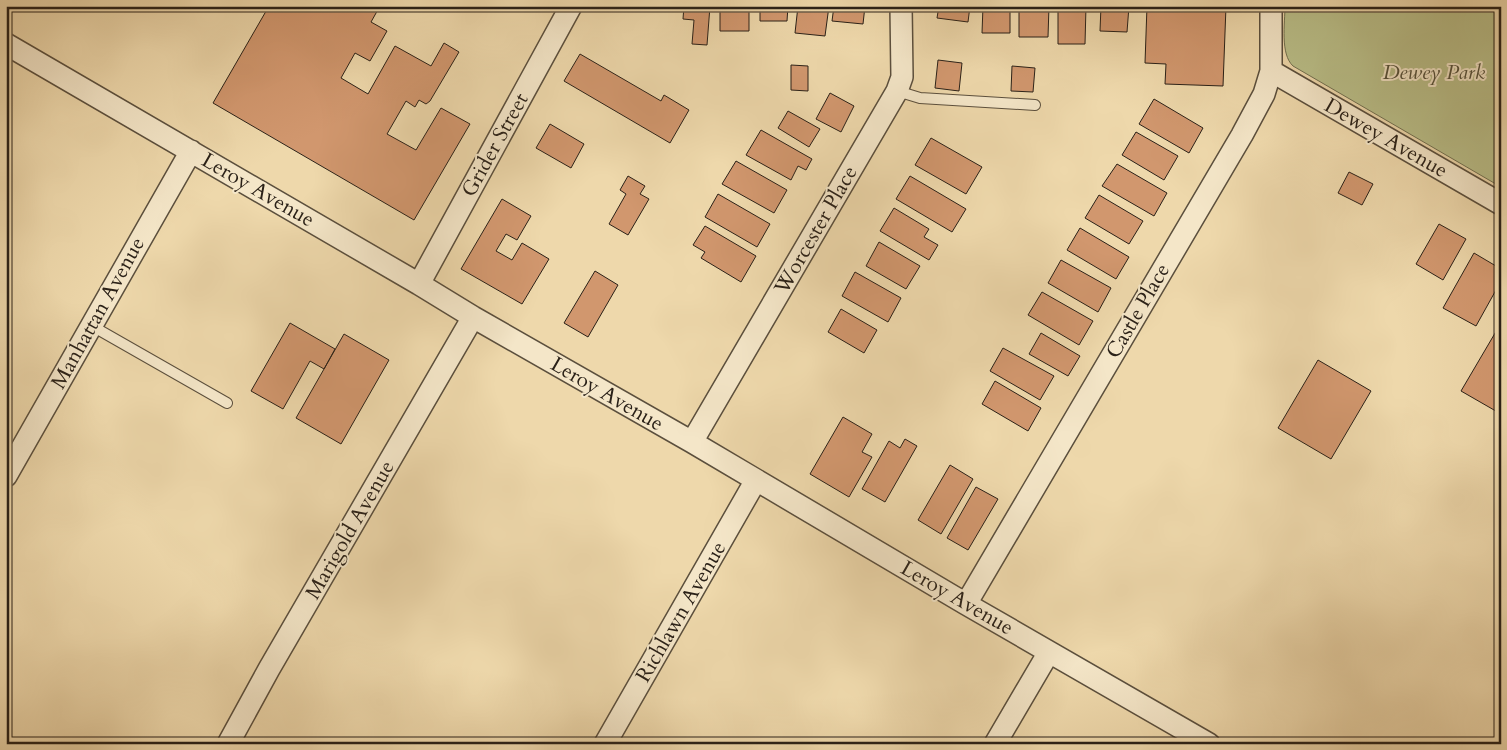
<svg xmlns="http://www.w3.org/2000/svg" width="1507" height="750" viewBox="0 0 1507 750" font-family="Cardo,serif">
<rect width="100%" height="100%" fill="#eed8ab"/>
<filter id="stains"><feTurbulence type="fractalNoise" baseFrequency=".004" numOctaves="4"/><feColorMatrix values="0 0 0 0 .2 0 0 0 0 .09 0 0 0 0 .02 0 0 0 .5 -.17"/></filter>
<radialGradient id="worn" r=".72"><stop offset=".6" stop-color="#630" stop-opacity="0"/><stop offset="1" stop-color="#630" stop-opacity=".3"/></radialGradient>
<!-- green -->
<path fill="#b9be88" stroke="#727050" d="M1285,6H1501V187L1293,66C1280,54 1285,23 1285,6Z"/>
<!-- building -->
<path fill="#d1976e" stroke="#2a2118" d="M269,6H380L371,22L387,31L370,61L355,53L341,78L368,94L395,46L431,66L444,43L459,52L430,101L426,104L419,100L415,107L406,101L387,134L416,150L441,108L470,124L414,220L213,103Z
M684,6H710L707,45L692,44L694,20L683,19Z
M720,6H749V31H720Z
M760,6H788L787,21H760Z
M798,6H829L825,36L795,33Z
M834,6H865L863,24L832,21Z
M939,6H970L968,22L937,18Z
M983,6H1010V33H982Z
M1019,6H1049L1048,37H1019Z
M1058,6H1086L1085,44H1058Z
M1101,6H1129L1127,32L1100,31Z
M1147,6H1226L1223,86L1165,84L1166,64L1145,63Z
M580,54L661,101L664,95L689,110L670,143L564,81Z
M938,60L962,63L959,91L935,88Z
M791,65L808,66V91L791,90Z
M1012,66L1035,68L1033,92L1011,91Z
M830,93L854,106L841,132L816,119Z
M1154,99L1203,128L1189,153L1139,124Z
M788,111L820,129L809,147L778,128Z
M550,124L584,144L571,168L536,148Z
M761,130L812,159L806,170L798,166L791,180L746,155Z
M1136,132L1178,156L1164,180L1122,155Z
M931,138L982,167L966,194L915,165Z
M736,161L787,190L774,213L722,184Z
M1117,164L1167,193L1154,216L1102,186Z
M1349,172L1373,184L1362,205L1338,193Z
M628,176L645,186L640,194L649,199L628,235L609,224L626,194L620,190Z
M910,176L966,209L952,232L896,199Z
M718,194L770,224L757,247L705,217Z
M1099,195L1143,221L1129,244L1085,218Z
M502,199L531,216L517,240L506,234L496,251L512,260L522,243L549,259L522,304L461,269Z
M894,208L929,229L924,237L938,245L929,260L880,231Z
M1439,224L1466,239L1443,280L1416,264Z
M705,226L756,256L741,282L701,258L705,252L693,245Z
M1080,228L1129,257L1116,279L1067,250Z
M879,242L920,266L906,289L866,266Z
M1474,253L1501,269V281L1476,326L1443,308Z
M1061,260L1111,288L1098,312L1048,283Z
M595,271L618,285L588,337L564,323Z
M855,272L901,298L888,322L842,296Z
M1042,292L1093,321L1079,345L1028,315Z
M841,309L877,330L864,353L828,332Z
M290,323L335,349L324,369L310,361L283,409L251,391Z
M1501,323V371L1496,379L1501,382V414L1461,391Z
M1041,333L1080,356L1068,376L1029,354Z
M344,334L389,360L341,444L296,418Z
M1003,348L1054,376L1040,400L990,371Z
M1318,360L1371,391L1331,459L1278,428Z
M995,381L1041,408L1028,431L982,404Z
M843,417L872,434L862,452L872,457L849,497L810,474Z
M905,439L917,446L885,502L862,489L889,441L900,448Z
M950,465L973,479L941,534L918,520Z
M976,487L998,499L968,550L947,538Z"/>
<g fill="none" stroke-linecap="round" stroke-linejoin="round">
<defs>
<path id="lane" d="M897,91L920,98L1035,105
M92,326L227,403"/>
<path id="street" d="M6,44L419,284L473,317L692,442L966,604L1209,744
M1271,71L1501,204
M419,284L571,6
M692,442L897,91L902,77L901,6
M6,476L191,151
M966,604L1242,135L1264,94L1271,71V6
M228,744L269,669L473,317
M605,744L756,480
M995,744L1049,652"/>
</defs>
<!-- lane casing -->
<use href="#lane" stroke="#5b4f3d" stroke-width="12"/>
<!-- street casing -->
<use href="#street" stroke="#5b4f3d" stroke-width="24"/>
<!-- lane -->
<use href="#lane" stroke="#f4e6c8" stroke-width="10"/>
<!-- street -->
<use href="#street" stroke="#f4e6c8" stroke-width="21"/>
</g>
<g text-anchor="middle" dominant-baseline="central" stroke-width="4" stroke-linejoin="round" paint-order="stroke">
<!-- park labels -->
<g font-size="21" font-style="italic" fill="#55503a" stroke="#f4e6c8">
<text x="1434" y="72">Dewey Park</text>
</g>
<!-- street labels -->
<g font-size="21" fill="#2a2118" stroke="#f4e6c8">
<text transform="translate(1386 138) rotate(30)">Dewey Avenue</text>
<text transform="translate(495 145) rotate(-61)">Grider Street</text>
<text transform="translate(258 190) rotate(30)">Leroy Avenue</text>
<text transform="translate(816 230) rotate(-60)">Worcester Place</text>
<text transform="translate(1138 311) rotate(-60)">Castle Place</text>
<text transform="translate(98 313) rotate(-61)">Manhattan Avenue</text>
<text transform="translate(607 394) rotate(30)">Leroy Avenue</text>
<text transform="translate(350 530) rotate(-60)">Marigold Avenue</text>
<text transform="translate(957 598) rotate(30)">Leroy Avenue</text>
<text transform="translate(681 612) rotate(-60)">Richlawn Avenue</text>
</g>
</g>
<!-- margin -->
<rect width="1507" height="750" fill="none" stroke="#eed8ab" stroke-width="25"/>
<rect x="8" y="8" width="1492" height="735" fill="none" stroke="#2a2118" stroke-width="2.5"/>
<rect x="12" y="12" width="1482" height="725" fill="none" stroke="#2a2118"/>
<rect width="100%" height="100%" filter="url(#stains)"/>
<rect width="100%" height="100%" fill="url(#worn)"/>
</svg>
